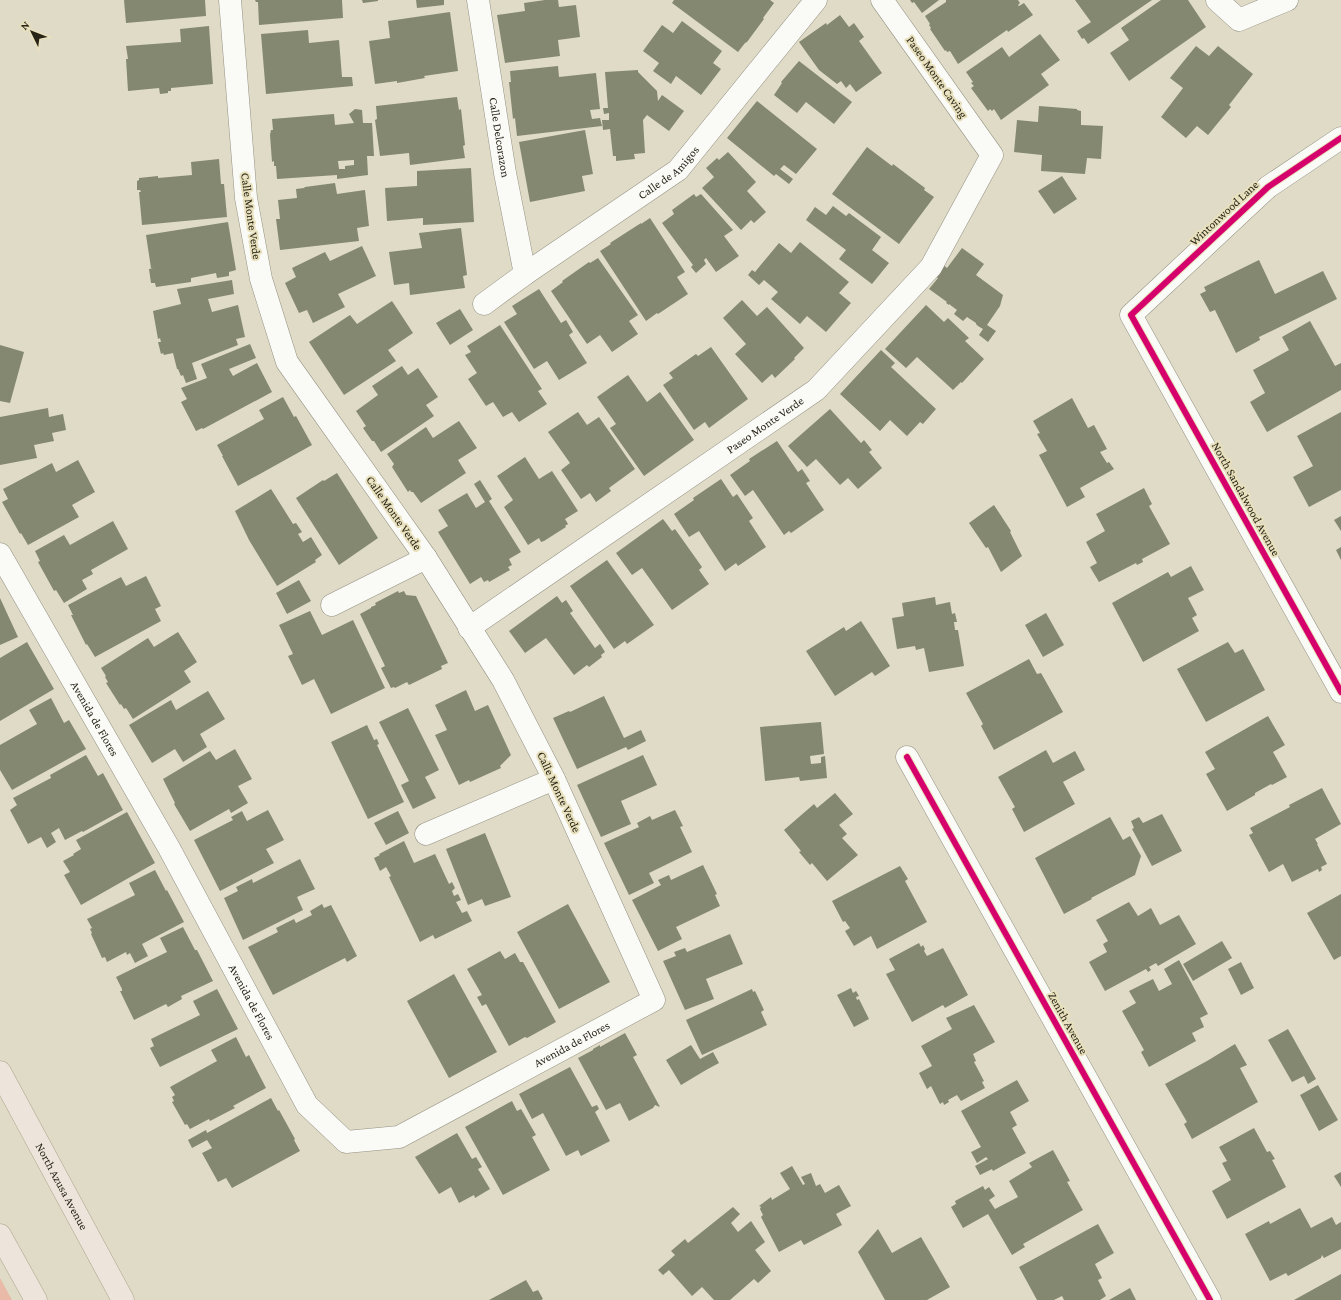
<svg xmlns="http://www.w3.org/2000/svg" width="1341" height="1300" viewBox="0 0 1341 1300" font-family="'Crimson Pro',serif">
<rect width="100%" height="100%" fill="#dfdbc7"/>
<!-- green -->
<path fill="#e9baa8" d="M0,1278L12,1300H0Z"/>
<!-- building -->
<path fill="#848871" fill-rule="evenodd" d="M124,0H205L206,16L126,23Z
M255,0H342L343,18L259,25L258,2H256Z
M362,0H378V1L363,3Z
M416,0H444V5L417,8Z
M545,0H558L559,7L576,5L580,37L558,40L560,56L505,63L497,15L525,11L524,3Z
M674,0H770L774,3L763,18L764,19L747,42L745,43L738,52L672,3Z
M910,0H939L922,13L914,2L912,3Z
M946,0H1018L1020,3L1018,5L1019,6L1024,3L1033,15L1008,32L1007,30L958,64L950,51L947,52L946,50L945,51L930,29L931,28L929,25L930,24L925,16L946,2Z
M1075,0H1152L1088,44L1084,38L1082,39L1077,31L1091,22Z
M1161,0H1188L1206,27L1129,81L1110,53L1129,40L1121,28Z
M450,12L458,71L424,76L425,78L397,83V81L375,84L369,41L390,38L388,21Z
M840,15L849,27L854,23L864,37L859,41L882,73L856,92L850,84L846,88L841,81L837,84L819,70L799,42L826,23L827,25Z
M682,21L722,51L713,63L721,69L701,95L676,76L671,84L653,71L659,63L643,51L662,25L673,33Z
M209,26L213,84L171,88V91H168V93L160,94L159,88L128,91L126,59H128L126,46L181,42L180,29Z
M308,30L309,43L339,40L342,77H352L353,86L266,94L261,34Z
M1040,34L1060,60L1041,74L1049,85L1001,120L994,109L992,111L990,109L988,111L971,88L974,86L971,83L973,82L966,72L1002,47L1009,57Z
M1196,46L1209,56L1218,46L1253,74L1229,105L1231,107L1208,135L1197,126L1186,138L1161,117L1183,88L1170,78Z
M799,61L852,102L834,124L806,102L797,113L774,95L782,83L781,82Z
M558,66L559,77L596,73L600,109L590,110L592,119L600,118L602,126L517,136L515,118L513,119L509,82H511L510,71Z
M638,70V72L657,91L658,101L662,95L684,111L669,131L647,115L643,120L645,153L634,154L635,159L616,161V156H613L610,129L603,130L602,120H609V113L604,114L603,108H608L605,72Z
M457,97L459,110L461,109L465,145L463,146L465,158L410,165L409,153L380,156L375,120L377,119L376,106Z
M757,101L817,149L796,174L784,165L780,169L793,179L789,184L776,174L774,176L727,138Z
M1039,106L1077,109V110L1081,111V125L1103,126L1101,159L1087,158L1085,174L1041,171L1042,155L1014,152L1017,120L1038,122Z
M355,109L362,110L363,123H372L374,156H367L368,175L337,179V175L277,179L276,166H274V161L272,162L270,135L271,130H273L272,119L334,114L335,125L354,123L349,114ZM354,160V165L345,166V169H339L338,161Z
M585,130L593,174L582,176L585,191L530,202L519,142Z
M867,147L892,166L893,164L925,188L924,190L934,197L899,244L832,194Z
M728,152L756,182L747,191L766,212L754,223L751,220L741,230L702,188L714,177L706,168L717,158L719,160Z
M219,159L221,184H224L227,217L142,225L139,192H141L140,190H137V181L139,180V178L158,176V178L192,175L191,162Z
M471,168L474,222L423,225V218L387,221L385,188L417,186V171Z
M1062,176L1077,199L1054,214L1038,191Z
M335,183L337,194L365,190L369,226L357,228L359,241L280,250L276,219H280L278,200L297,198L296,189L304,188L305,187Z
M694,194L696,197L701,194L733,230L724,236L739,256L716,272L706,258L704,260L706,264L696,273L691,267L693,265L662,223L674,214L672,210Z
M833,206L846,216L849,213L881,237L872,250L889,263L872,284L839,259L846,250L806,220L815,207L826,215Z
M650,218L685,272L677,277L688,294L658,314L657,313L646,321L600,251L611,244L610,243L641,223V224Z
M228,222L236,270L229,272V276L217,278L216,273L191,278V282L156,287L155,283H151L149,269L153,268H151L146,235Z
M461,228L467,275L463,276L465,288L410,295L409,283L394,285L389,252L422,248L419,233Z
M800,242L849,282L839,293L851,303L826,332L807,316L800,324L771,299L778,292L764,280L759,285L748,275L752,270L755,272L779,243L791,253Z
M362,246L376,276L338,294L345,307L313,323L307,310L299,313L285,283L296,277L292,268L325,252L330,261Z
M962,248L984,264L976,275L1003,295L1000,306L987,325L996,331L988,342L979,335L983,329L978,326L976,324V323L967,317L963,321L954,314L957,310L949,304V305L946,303L947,302L929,289L938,278L934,275L942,264L947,268Z
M598,258L638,315L629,321L638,334L612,352L600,335L587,344L551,291L563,282L562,281L589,262L590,263Z
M1259,260L1275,294L1323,271L1337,299L1259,337L1260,340L1236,353L1215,310L1210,312L1200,294L1206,291L1204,287Z
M232,280L234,294L208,299L212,312L238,305L245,337L236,339L238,345L192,363L197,379L186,383L183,375L181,376L178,369H177L173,353L164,355L163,353L161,354L158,342H161L160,338L158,339L153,311L181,304L177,289Z
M539,289L561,323L566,320L573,332L569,335L587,363L559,380L547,361L534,369L504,322L517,314L512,306Z
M742,300L757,316L767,307L804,348L794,358L795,359L775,378L772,374L762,383L735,354L746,344L723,318Z
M392,301L413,333L388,350L396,361L344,395L309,342L350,315L357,324Z
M926,305L944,322L948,318L969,338L965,341L984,359L962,383L961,382L953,390L917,357L906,368L885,349Z
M460,309L473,330L450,345L436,323Z
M1310,321L1335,366L1341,363V390L1267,432L1250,402L1265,393L1253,370L1289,350L1282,337Z
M500,325L542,389L538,391L547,404L519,422L512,412L503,417L493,402L486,406L468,379L477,373L465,355L471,352L467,346Z
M250,344L256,358L229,369L233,376L257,363L272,392L203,429L202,428L196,431L181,402L187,399L181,388L207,378L201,364Z
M0,345L24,352L10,403L0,401Z
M711,347L748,399L709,428L705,422L694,430L663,385L673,378L669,373L696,354L698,356Z
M881,350L895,363L891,367L936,409L923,424L920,422L907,436L890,420L880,431L840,394Z
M402,366L408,375L418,368L438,397L426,405L434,416L381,452L374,441H372L363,428L366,426L356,411L378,395L372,386Z
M628,375L647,402L660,392L694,440L644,476L610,428L616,424L597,397Z
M283,397L294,417L296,416L312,445L238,486L222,456H223L217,445L264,419L259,410Z
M1072,398L1088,428L1094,425L1107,449L1100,452L1107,463L1109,462L1114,469L1080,488L1085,497L1067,507L1039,455L1047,451L1037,434L1040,433L1033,421Z
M48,408L49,417L63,414L66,430L52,433L54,441L34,445L37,458L0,465V417Z
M830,409L861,443L864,440L872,450L869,452L882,468L858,489L848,478L840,485L816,459L807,467L788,446Z
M578,412L587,425L599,417L635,469L609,488L611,491L596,502L590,493L581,499L561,470L570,463L548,432Z
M1341,412V490L1309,507L1293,477L1313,466L1297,436Z
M459,421L477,448L458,460L466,473L421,503L413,492H411L410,490L408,492L392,467L394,464L387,454L426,427L433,438Z
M777,441L798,472L802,469L810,481L806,483L824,510L791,533L789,531L784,535L753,490L745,496L730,475L750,461L749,459Z
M525,457L539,479L552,471L578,511L565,519L568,524L565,526L566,527L544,541L541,542L539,538L528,545L504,507L513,500L497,476Z
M78,460L95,492L72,505L79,517L28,545L21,533L20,534L2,502L8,499L3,489L52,463L56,472Z
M337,473L378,538L339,565L296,498L323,480L324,481Z
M721,479L733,497L737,494L753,518L749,521L766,547L738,566L736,563L725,571L699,531L689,537L674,514L694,500L693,498Z
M480,480L492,499L489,501L521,552L509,559L512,565L508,567L510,570L489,582L488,580L484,582L481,577L470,584L438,532L448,526L438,510L467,493L476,508L485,502L474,484Z
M1144,488L1152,504L1149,506L1170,544L1142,559L1143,562L1137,565L1136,563L1099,582L1090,567L1097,563L1086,542L1105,531L1096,514Z
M271,489L293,524L296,523L302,532L298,534L303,542L311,537L322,555L315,560L316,562L277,586L249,540L235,511Z
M994,505L1011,531L1010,532L1022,556L1001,572L988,547L986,548L969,523Z
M1341,516V531L1334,520Z
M663,519L672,531L675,529L702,567L699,570L709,584L672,610L642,568L632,575L616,553Z
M113,521L128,549L91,570L93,574L82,580L87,589L64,603L56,590L54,591L38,562L40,561L35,551L64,535L70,545Z
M1341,547V560L1336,550Z
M607,560L654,625L627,644L625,641L614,649L570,586Z
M1191,566L1204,590L1188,598L1197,615L1192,618L1199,631L1143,662L1112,603L1168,572L1171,577Z
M146,576L161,606L155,609L161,621L95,657L87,644L86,645L71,615H73L68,605L121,577L126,586Z
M299,580L311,601L287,614L276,593Z
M398,591L399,593L404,591L406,595L416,596L448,663L441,666L442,669L409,685L407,682L395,688L394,687L391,688L381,668L385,666L360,614L371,608V607L376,605L375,603Z
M557,596L562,603L566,600L573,611L570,613L595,648L600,644L605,652L601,655L602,657L589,667L587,665L574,675L546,638L525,653L509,631Z
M935,597L936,605L950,602L952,614L955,613L957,622H954L955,630H958L964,666L929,672L924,648L916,650L915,646L897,649L892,618L904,616L902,603Z
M0,598L18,637L0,645Z
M310,611L322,635L353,620L385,688L331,714L314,679L302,685L288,656L293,654L279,625Z
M1046,613L1064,645L1043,657L1025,625Z
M861,621L890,666L875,676L872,672L835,696L806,651L844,627L846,631Z
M178,632L197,662L184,671L191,682L133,719L126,708L124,709L121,704L120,705L106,683L108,682L105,677L106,676L101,668L148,638L154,647Z
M27,642L54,689L0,721V658Z
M1228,642L1235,653L1243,649L1265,690L1206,722L1177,669Z
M1029,659L1037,674L1041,673L1063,712L994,750L981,726L983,724L966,693Z
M466,690L475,711L488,705L511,755L500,766L501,768L470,782L469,780L459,785L435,735L447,730L435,705Z
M208,691L225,719L200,734L207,747L183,762L175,749L152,763L129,725L171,700L176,710Z
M604,696L624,738L641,730L646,741L628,750L626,747L577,769L553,718L569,711L570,712Z
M51,698L64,723L69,720L86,749L12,790L0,770V745L37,724L29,710Z
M408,708L439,770L425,777L436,798L413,809L401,785L409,781L379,722Z
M1268,716L1285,745L1273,752L1287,777L1272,785L1271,784L1255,793V795L1227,811L1206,774L1215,769L1205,752Z
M821,722L824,754L810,756L811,764L821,763V757L825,756L827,778L800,781L799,777L765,781L760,727Z
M367,725L374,740L377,739L379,744L377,745L404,802L368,819L331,742Z
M235,749L252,779L238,786L248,803L231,813L229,809L190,831L174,804L175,803L163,779L210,751L216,760Z
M1046,750L1053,763L1075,751L1085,770L1063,782L1075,804L1024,832L1012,809L1015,807L998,777Z
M86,755L98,776L103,773L123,810L83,832L82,831L65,840L59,828L51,833L56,842L47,848L41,837L28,844L10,810L17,805L13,798L51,778L50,775Z
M643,755L657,785L621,801L631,824L601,837L577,785Z
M1322,788L1341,824L1315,839L1318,844H1317L1327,864L1321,867L1322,870L1319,872L1318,869L1292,882L1283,864L1269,872L1249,835L1253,833L1250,828L1290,807L1289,805Z
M835,793L853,814L839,825L847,834L842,838L858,855L827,881L812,863L810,865L799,852L801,851L784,830L814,804L817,808Z
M268,810L284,840L266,849L274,863L220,891L194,840L233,820L231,817L242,811L247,821Z
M675,810L683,826L680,827L692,852L649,873L654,883L629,895L604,843L639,827L637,823L650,816L652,820Z
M398,811L409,833L386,845L374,823Z
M127,812L155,863L81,905L64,875L70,872L63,861L74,855L73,854L81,849L76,840Z
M1162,814L1182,851L1152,866L1132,829L1134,828L1131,821L1139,817L1143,823Z
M1110,817L1123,840L1130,836L1141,856L1135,875L1091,898L1092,899L1064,914L1035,858Z
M485,833L511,897L485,906L482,899L468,905L446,849Z
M404,841L414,863L435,854L449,884L452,882L455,888L452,891L454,896L458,894L461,900L456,902L462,913L467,911L472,921L435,939L433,935L420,942L389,877L391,876L386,867L380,871L374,858L380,855L379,854Z
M300,859L315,889L297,897L303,910L243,940L224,898L238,891L236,887L252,879L253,883Z
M703,865L717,894L715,895L720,906L676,927L682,939L658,951L632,900L661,885L658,880L669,875L671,880Z
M900,866L908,879L905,881L927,922L877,949L871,936L854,946L845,931L850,928L845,921L843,922L832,901Z
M155,870L166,891L167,890L184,922L142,944L148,956L135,963L130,953L127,955L126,952L107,962L105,957L102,958L91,934L92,933L90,929L92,928L87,919L135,895L129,883Z
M1341,894V956L1334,960L1307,913Z
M1129,902L1138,916L1151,908L1160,925L1179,915L1196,944L1158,966L1156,963L1149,967L1151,970L1148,972L1146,969L1105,991L1089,962L1107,952L1103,944L1108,941L1096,920Z
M322,904L324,908L331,905L357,956L347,962L345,958L273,995L248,947L278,932L276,928L294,919L296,923L312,915L310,911Z
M568,904L610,982L559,1009L517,932Z
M183,927L195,950H197L213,981L181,996L182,999L168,1007L166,1004L134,1020L120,991H122V989L116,977L167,952L160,938Z
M730,934L743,964L706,979L714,999L685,1010L663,961L676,956L674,952L685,948L687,952Z
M1222,941L1232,958L1193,981L1183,964Z
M919,943L921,947L923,945L925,949L924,951L927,956L943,948L968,995L945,1008L943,1005L912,1022L886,974L895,970L889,959Z
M500,951L505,959L515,953L520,962H523L556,1022L527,1038L525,1037L509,1046L486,1004L482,1006L477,997L482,995L467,969Z
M1179,960L1208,1014L1200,1018L1204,1027L1192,1033L1196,1041L1149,1067L1141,1052L1144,1050L1122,1011L1136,1003L1129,991L1153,979L1159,991L1172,984L1164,969Z
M1241,962L1254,988L1241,995L1228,969Z
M454,974L497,1052L449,1078L407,1001Z
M851,988L853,993L856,991L859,996L856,997L857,1000L859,999L869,1019L854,1027L837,995Z
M217,989L238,1029L160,1067L150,1048L154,1046L151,1039L200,1015L193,1001Z
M752,989L753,992L755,991L764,1010L761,1012L767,1025L702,1055L686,1020Z
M974,1005L995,1042L973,1054L976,1061L974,1062L984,1081L982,1082L985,1088L961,1101L957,1095L948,1100L949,1102L944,1105L943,1102L940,1104L931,1086L927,1089L919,1073L932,1066L921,1046L952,1029L946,1018Z
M1288,1029L1316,1079L1308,1084L1304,1076L1292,1082L1268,1040Z
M625,1033L637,1055L633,1057L660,1107L655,1105L653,1108L629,1121L620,1103L606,1110L578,1058L593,1050V1049L600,1045V1047Z
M236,1037L246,1057L249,1055L266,1088L233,1106L235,1108L210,1121L209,1119L190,1129L187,1124L185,1125L172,1102L174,1101L172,1097L175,1095L170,1087L217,1061L211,1050Z
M1235,1044L1247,1065L1240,1068L1258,1102L1192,1139L1184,1124L1187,1122L1165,1084L1207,1061Z
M691,1045L700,1059L713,1052L719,1063L706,1070L681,1085L666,1060Z
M570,1067L592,1107L597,1105L599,1109L595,1112L610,1141L581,1156L578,1150L566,1156L543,1113L532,1119L519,1094Z
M1017,1080L1029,1101L1010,1112L1017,1125L1012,1128L1026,1153L993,1171L992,1169L980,1175L975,1166L988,1159L986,1157L977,1163L971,1152L981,1147L961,1111Z
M1318,1085L1338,1120L1319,1131L1300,1095Z
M271,1098L278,1111L279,1110L295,1139L294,1140L300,1151L232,1188L226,1178L218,1182L202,1153L212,1148L207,1140L192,1148L188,1140L206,1130L207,1133Z
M512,1101L517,1111L521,1109L536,1135L532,1137L550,1170L503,1195L465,1127Z
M1254,1128L1267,1152L1270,1151L1275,1159L1272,1160L1286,1187L1227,1219L1212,1191L1231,1180L1222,1163L1227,1161L1219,1147Z
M457,1133L472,1159L476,1157L482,1167L478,1169L490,1189L475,1198L474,1195L459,1203L451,1187L439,1194L415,1157Z
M1053,1150L1070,1181L1067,1182L1083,1210L1023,1244L1025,1247L1012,1255L988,1214L963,1228L951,1207L956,1204L955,1201L983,1186L985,1190L989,1187L995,1196L989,1200L995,1209L1018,1197L1009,1181L1032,1167L1029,1163Z
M792,1166L803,1185L805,1184L801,1177L811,1173L816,1186L820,1184L825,1193L839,1185L851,1206L836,1214L842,1225L804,1245L801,1240L779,1252L761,1217L763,1215L760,1209L761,1207L759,1206L771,1197L772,1200L790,1189L780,1173Z
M1341,1172V1187L1334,1176Z
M733,1207L740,1214L731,1223L738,1232L751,1221L765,1242L755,1250L771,1271L758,1283L754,1279L730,1300H714L702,1287L692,1296L669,1270L663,1275L658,1270L675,1255L671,1251L685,1239L688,1243Z
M1300,1208L1311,1228L1332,1217L1336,1225L1341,1222V1249L1324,1258L1322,1255L1321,1258L1288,1276L1286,1273L1270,1281L1245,1234L1269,1221L1270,1224Z
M1098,1224L1114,1253L1095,1264L1102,1278L1098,1280L1106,1296L1100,1300H1064L1062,1296L1054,1300H1037L1019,1267Z
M878,1229L892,1253L921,1237L950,1287L927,1300H885L858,1252Z
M1341,1274V1300H1294Z
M526,1280L533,1292L538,1290L543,1299L541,1300H489Z
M1130,1288L1136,1300H1109Z"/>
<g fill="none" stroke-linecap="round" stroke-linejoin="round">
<defs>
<g id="minor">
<path id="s1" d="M478,0L505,173L525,274"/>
<path d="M1217,0L1239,20L1287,0"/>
<path d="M1341,138L1268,187L1131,315L1341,692"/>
<path id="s2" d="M484,304L525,274L678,170L816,0"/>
<path id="s3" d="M0,554L169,848L307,1105L346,1142L399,1137L654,1000L554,779L503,680L426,558L287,362L261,279L246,198L230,0"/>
<path d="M332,605L426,558"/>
<path id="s4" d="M469,628L816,390L931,267L992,155L882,0"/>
<path d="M907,757L1210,1300"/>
<path d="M426,834L554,779"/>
</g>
<g id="major">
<path id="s5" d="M0,1072L123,1300"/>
<path d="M0,1235L36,1300"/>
</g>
</defs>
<!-- minor casing -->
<use href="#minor" stroke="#949182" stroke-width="23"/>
<!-- major casing -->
<use href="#major" stroke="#aea18b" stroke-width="23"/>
<!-- minor -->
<use href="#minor" stroke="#fafaf7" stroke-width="22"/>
<!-- major -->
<use href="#major" stroke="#ede5db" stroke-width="22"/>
<defs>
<path id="cycleway" d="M1341,138L1268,187L1131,315L1341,692
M907,757L1210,1300"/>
</defs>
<!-- cycleway casing -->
<use href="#cycleway" stroke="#e9e1bd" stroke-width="8"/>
<!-- cycleway -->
<use href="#cycleway" stroke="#d6006c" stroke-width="6"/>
</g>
<g text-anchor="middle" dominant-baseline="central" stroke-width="4" stroke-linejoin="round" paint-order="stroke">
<!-- street labels -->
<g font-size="12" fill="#282517" stroke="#e9e1bd">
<text transform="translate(937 77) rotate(55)">Paseo Monte Caving</text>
<text stroke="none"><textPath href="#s1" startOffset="139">Calle Delcorazon</textPath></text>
<text stroke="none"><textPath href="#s2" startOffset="227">Calle de Amigos</textPath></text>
<text transform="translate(1224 213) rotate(-43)">Wintonwood Lane</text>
<text transform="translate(251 216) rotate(82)">Calle Monte Verde</text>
<text stroke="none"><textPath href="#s4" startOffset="359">Paseo Monte Verde</textPath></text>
<text transform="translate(1246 499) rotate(61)">North Sandalwood Avenue</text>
<text transform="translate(394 513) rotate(55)">Calle Monte Verde</text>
<text stroke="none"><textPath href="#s3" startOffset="190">Avenida de Flores</textPath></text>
<text transform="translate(559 792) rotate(65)">Calle Monte Verde</text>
<text stroke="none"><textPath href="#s3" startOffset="514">Avenida de Flores</textPath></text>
<text transform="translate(1068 1023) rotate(61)">Zenith Avenue</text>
<text stroke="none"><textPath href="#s3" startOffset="934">Avenida de Flores</textPath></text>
<text stroke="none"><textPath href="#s5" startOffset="130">North Azusa Avenue</textPath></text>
</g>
</g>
<!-- north arrow -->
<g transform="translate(32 32) rotate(313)" stroke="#e9e1bd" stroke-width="3" paint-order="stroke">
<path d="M0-3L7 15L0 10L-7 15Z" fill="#282517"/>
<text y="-6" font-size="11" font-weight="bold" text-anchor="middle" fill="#282517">N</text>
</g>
</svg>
